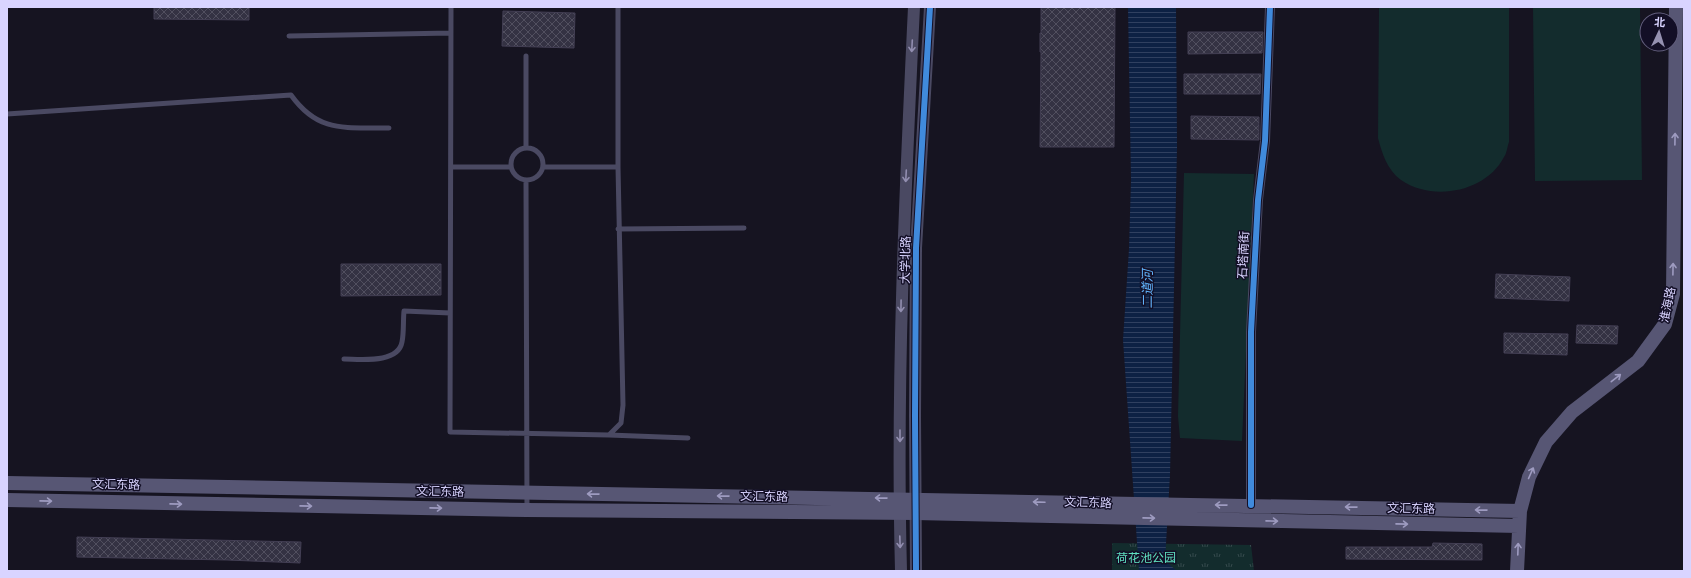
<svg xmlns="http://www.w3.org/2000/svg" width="1691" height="578" viewBox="0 0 1691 578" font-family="'Sofia Sans Condensed','Noto Sans SC',sans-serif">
<defs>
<pattern id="park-tufts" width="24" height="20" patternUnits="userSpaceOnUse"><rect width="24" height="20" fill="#132c2d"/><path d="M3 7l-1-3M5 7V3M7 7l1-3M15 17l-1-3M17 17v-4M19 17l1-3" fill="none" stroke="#354a4c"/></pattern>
<pattern id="water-rules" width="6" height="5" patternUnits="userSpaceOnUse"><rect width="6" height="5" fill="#0d2144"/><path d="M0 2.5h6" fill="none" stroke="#304060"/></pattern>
<pattern id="building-cross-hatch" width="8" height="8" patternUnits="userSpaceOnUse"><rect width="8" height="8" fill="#343243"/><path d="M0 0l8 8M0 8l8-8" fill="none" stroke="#514f5f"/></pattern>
</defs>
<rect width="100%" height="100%" fill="#161421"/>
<!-- park -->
<path fill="url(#park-tufts)" d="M1112,543L1251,545L1254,571H1112Z"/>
<!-- pitch -->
<path fill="#132c2d" d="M1379,7H1509V142C1507,147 1507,153 1504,157C1486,192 1433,202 1401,180C1387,170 1382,153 1378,138Z
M1533,7H1640L1642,180L1535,181Z
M1184,173L1254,174L1242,441L1180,438L1178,416Z"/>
<!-- water -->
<path fill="url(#water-rules)" d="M1128,7H1176L1177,147L1170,475L1165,561L1177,571H1139L1123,340L1129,249L1131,180Z"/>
<!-- building -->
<path fill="url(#building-cross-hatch)" stroke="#433f54" d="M154,7H249V20L154,19Z
M1041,7H1115L1114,147H1040L1041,52H1040V33H1041Z
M503,11L575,13L574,48L502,46Z
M1188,32H1263L1262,53L1188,54Z
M1184,74H1261L1260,94H1184Z
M1191,116L1259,117V140L1191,139Z
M341,264H441V295L341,296Z
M1496,274L1570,277L1569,301L1495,298Z
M1577,325L1618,326L1617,344L1576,343Z
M1504,333L1568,334L1567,355L1504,353Z
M77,537L301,542L300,563L227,560L77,557Z
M1433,543L1482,544V560L1346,559V547H1432Z"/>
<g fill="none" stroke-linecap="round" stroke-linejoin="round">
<!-- service -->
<path stroke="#4a4962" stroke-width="5" d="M451,7L450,432L609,435L621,423L623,405L618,167H543
M618,7V167
M289,36L451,33
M526,56V148
M7,114L291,95C319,134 346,127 389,128
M511 164a16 16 0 1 1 32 0a16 16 0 1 1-32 0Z
M451,167H510
M526,180L527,509
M618,229L744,228
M344,359C360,359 398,364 402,342C404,333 403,321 404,311L450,313
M609,435L688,438"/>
<!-- minor -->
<path stroke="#4a4962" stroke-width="10" d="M1251,505V332L1258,200L1265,141L1270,7"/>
<!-- tertiary -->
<path stroke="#4a4962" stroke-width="12" d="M901,571C896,383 905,195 914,7
M916,571L915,416L916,248L930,7"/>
<!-- secondary -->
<path stroke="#575674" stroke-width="14" d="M7,483L1520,511
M7,500L527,510L915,513L1519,526
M1517,571L1520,511L1529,477L1546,442L1572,412L1638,361L1665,324L1673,294L1676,7"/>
<defs>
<path id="cycleway" d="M1251,505V332L1258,200L1265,141L1270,7
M916,571L915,416L916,248L930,7"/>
</defs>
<!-- cycleway casing -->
<use href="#cycleway" stroke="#130f26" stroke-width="8"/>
<!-- cycleway -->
<use href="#cycleway" stroke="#408adc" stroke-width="6"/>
</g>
<!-- one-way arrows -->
<defs><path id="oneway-shaft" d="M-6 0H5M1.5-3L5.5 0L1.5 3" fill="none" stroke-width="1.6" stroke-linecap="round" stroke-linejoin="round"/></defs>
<g stroke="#928eb0">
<use href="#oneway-shaft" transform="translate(912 46) rotate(93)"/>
<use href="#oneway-shaft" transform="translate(906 176) rotate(93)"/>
<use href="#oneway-shaft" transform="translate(901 306) rotate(91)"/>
<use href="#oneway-shaft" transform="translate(900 436) rotate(90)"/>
<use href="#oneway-shaft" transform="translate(900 542) rotate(88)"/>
</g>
<g stroke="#9e9bc0">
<use href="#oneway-shaft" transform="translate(1675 139) rotate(-89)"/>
<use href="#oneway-shaft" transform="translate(1673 269) rotate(-89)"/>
<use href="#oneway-shaft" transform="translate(1616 378) rotate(-38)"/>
<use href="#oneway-shaft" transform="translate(1531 473) rotate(-66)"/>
<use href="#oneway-shaft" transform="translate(593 494) rotate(-179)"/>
<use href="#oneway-shaft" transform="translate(723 496) rotate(-179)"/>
<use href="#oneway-shaft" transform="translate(881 498) rotate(-179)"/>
<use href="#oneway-shaft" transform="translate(46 501) rotate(1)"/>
<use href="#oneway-shaft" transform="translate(1039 502) rotate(-178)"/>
<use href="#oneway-shaft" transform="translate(176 504) rotate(1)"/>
<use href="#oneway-shaft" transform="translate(1221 505) rotate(-179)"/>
<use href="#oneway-shaft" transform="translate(306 506) rotate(1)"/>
<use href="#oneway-shaft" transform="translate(1351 507) rotate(-179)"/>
<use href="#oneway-shaft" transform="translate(436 508) rotate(1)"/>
<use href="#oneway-shaft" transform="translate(1481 510) rotate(-179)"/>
<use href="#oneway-shaft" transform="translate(1149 518) rotate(1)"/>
<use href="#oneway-shaft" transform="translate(1272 521) rotate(1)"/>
<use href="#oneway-shaft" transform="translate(1402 524) rotate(1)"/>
<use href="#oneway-shaft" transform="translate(1518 549) rotate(-88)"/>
</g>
<g text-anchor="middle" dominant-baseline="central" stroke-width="3" stroke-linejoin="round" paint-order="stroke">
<!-- street labels -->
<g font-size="12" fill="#d9d4ff" stroke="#130f26">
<text transform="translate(1244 255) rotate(-87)">石塔南街</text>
<text transform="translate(906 260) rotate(-89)">大学北路</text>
<text transform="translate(1668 305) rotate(-78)">淮海路</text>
<text transform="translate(116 485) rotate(1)">文汇东路</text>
<text transform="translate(440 492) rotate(1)">文汇东路</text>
<text transform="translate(764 497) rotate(1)">文汇东路</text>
<text transform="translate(1088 503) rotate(2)">文汇东路</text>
<text transform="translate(1411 509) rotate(1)">文汇东路</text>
</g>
<!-- park labels -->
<g font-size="12" fill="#5fe0c0" stroke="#130f26">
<text x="1146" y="558">荷花池公园</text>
</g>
<!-- water labels -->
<g font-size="13" font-style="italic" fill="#62b6ff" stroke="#130f26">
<text transform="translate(1148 289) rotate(-90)">二道河</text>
</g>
</g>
<!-- border -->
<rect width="1691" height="578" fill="none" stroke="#d9d4ff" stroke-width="16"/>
<!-- north arrow -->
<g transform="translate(1659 32) rotate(4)"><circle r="19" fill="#130f26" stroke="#625e7d"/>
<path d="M0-3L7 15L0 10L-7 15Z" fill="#9591b1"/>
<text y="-6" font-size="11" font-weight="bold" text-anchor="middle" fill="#d9d4ff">北</text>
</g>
</svg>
